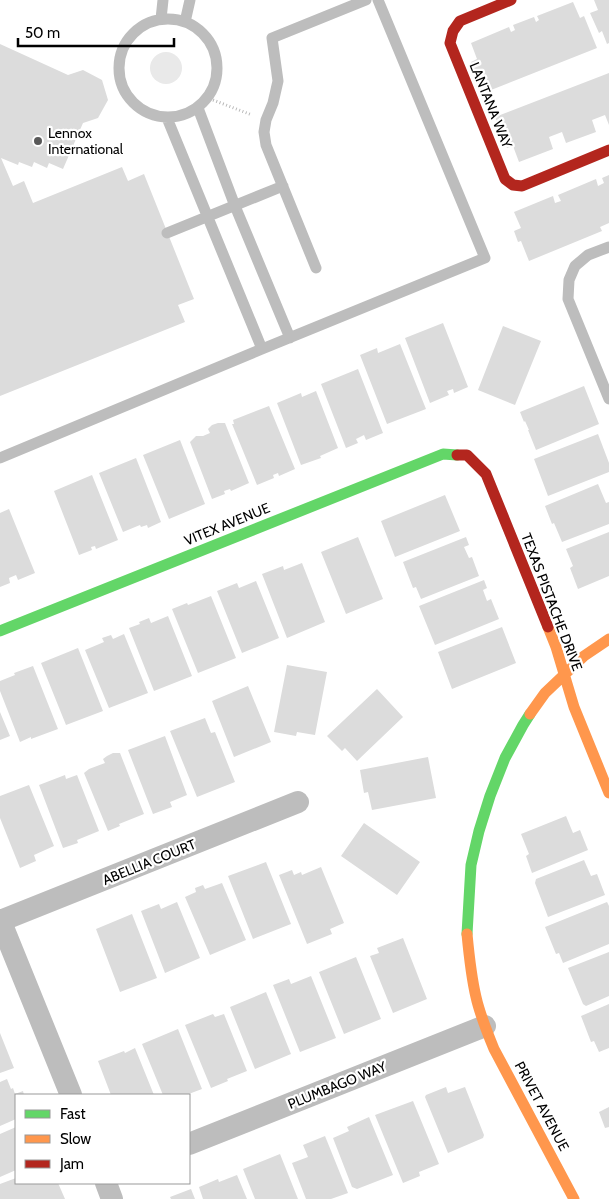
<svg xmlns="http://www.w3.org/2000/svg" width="609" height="1199" viewBox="0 0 609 1199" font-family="Cabin,sans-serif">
<rect width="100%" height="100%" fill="#fff"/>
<!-- green -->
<path fill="#e9e9e9" d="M150 68a16 16 0 1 1 32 0a16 16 0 1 1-32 0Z"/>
<!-- building -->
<path fill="#dcdcdc" d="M594,0H609V43L607,44L602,31L599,33L590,13L598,10Z
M573,2L580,18L584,16L597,48L486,92L479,76L477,77L471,62L477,59L471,43L509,27L511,32L515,30L513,25L534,17L536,22L539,20L537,16Z
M0,44L68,75L83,70L102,80L108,100L98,118L83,123L63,169L49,163L47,168L34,162L32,167L19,162L18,165L1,158L13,186L24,181L33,203L122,167L128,181L144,174L194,299L178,305L185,322L0,396Z
M609,73V125L605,115L592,120L596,132L566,143L562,132L549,137L553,149L519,162L513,146L507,148L495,117Z
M609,175V223L600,227L602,231L529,261L521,241L518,242L514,231L521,228L514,212L553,196L555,203L561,201L558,195L596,179L598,186L604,183L602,178Z
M443,323L468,387L454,393L453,389L447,391L449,395L430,403L405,338Z
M503,326L541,341L515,405L478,390Z
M400,344L426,409L387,424L360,355L377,348L378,353Z
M358,369L383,433L366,440L364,435L356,439L358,443L346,448L321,384Z
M584,386L599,424L536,450L528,430H529L525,421L524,422L520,412Z
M316,391L338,448L320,456L321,458L301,465L277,403L301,393L302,397Z
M269,406L295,469L279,476L278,473L273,475L274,478L257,485L232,424H234L233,420Z
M218,423H225L249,483L231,491L230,489L224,491L225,494L212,499L190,442L196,436H203L210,433L208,429L212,425Z
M598,434L609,463V472L548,496L534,459Z
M180,440L205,504L169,519L143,455Z
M136,458L161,522L148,528L147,525L141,527L140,525L123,532L99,473Z
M92,475L118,540L96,549L95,546L91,547L92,550L79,555L54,491Z
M598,484L606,503L609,502V524L562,542L554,523L552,524L545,506Z
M445,495L460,531L395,557L381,521Z
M9,509L35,573L18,580L16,575L9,578L10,583L0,587V513Z
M609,532V576L578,589L570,568L573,566L566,549Z
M358,537L383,599L346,614L321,552Z
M466,537L469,545L464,547L469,558L472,557L479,576L421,599L416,587L413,588L403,562Z
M302,563L325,622L287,638L262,574L283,566L284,570Z
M484,580L487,588L483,590L487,601L491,599L499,619L435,645L419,606Z
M256,581L279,638L242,653L217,591L237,583L239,588Z
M211,596L236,658L198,673L172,609L187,603L188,605Z
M168,616L192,676L154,691L129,628L140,624L139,622L149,618L151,623Z
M502,627L516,663L452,689L438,652Z
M124,634L148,693L109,708L85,650L104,642L102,638L111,635L113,639Z
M78,648L103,711L66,725L41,663Z
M287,665L327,672L315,735L297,732L296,736L274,732Z
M33,666L58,729L31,739V737L20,742L0,691V681L15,675L14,673Z
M248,686L271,742L234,757L212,701Z
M377,689L403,717L357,761L345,748L342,751L327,736Z
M0,712L10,736L0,740Z
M205,718L211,733L215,732L235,782L197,797L170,731Z
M165,736L187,795L170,802L172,807L153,814L128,750Z
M113,753H120L144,814L119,824L120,826L108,831L84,773L89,769L105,763L103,759L107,756Z
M428,757L436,798L372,810L368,792L364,793L360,770Z
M65,775L66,779L77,775L99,831L77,840L78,843L63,848L39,785Z
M29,785L54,846L34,855L36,861L20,868L0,818V796Z
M566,816L573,833L580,830L588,850L532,873L526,856L529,854L521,834Z
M364,823L420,862L397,895L341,856Z
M584,860L591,876L597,874L605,895L548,917L535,883L536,879Z
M266,862L291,924L253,939L228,876Z
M321,867L344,923L330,929L332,934L307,944L279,875L292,870L294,875L301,872L302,875Z
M222,883L246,940L210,955L185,897L196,892L195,888L203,885L205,889Z
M177,902L200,958L165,973L141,911L159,904L161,909Z
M607,902L609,906V944L563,963L559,953L556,954L545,927Z
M132,914L157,978L120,992L96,929Z
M403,938L427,999L393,1013L370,956L379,953L377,948Z
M609,952V996L586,1006L583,1004L568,968Z
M356,957L381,1019L344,1034L319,972Z
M311,976L336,1038L300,1052L273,985L289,979L291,984Z
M266,992L291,1054L255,1069L230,1007Z
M609,1004V1048L599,1052L594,1041L591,1042L581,1016Z
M213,1014L215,1017L224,1014L247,1071L227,1079L228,1081L211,1088L185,1025Z
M178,1029L202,1089L186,1095H163L142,1044Z
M0,1033L14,1068L0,1073Z
M135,1048L154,1095H111L98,1061L124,1051L125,1053Z
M7,1079L11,1089L13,1088L15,1094L23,1091L24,1095H16V1119L0,1126V1082Z
M446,1087L448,1093L465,1087L484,1135L483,1138L448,1153L425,1097L426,1095Z
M413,1101L439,1164L419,1172L420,1176L403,1183L375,1115Z
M609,1107V1127L605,1128L599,1112Z
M369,1117L393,1175L357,1189L352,1187L333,1138L349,1131L347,1127Z
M16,1127V1170L0,1177V1134Z
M325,1136L348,1193L331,1199H306L292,1163L308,1157L303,1145Z
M280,1154L298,1199H255L243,1169Z
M237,1175L247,1199H203L199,1187L218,1179L219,1182Z
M16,1178V1183H58L65,1199H0V1184Z
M191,1189L195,1199H171L170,1197Z"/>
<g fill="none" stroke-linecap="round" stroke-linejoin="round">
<!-- path -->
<path stroke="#b8b8b8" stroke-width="3" stroke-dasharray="1 2.5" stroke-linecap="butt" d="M213,100L252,115"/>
<!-- lane -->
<path stroke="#bdbdbd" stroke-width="11" d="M119 68a49 49 0 1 1 98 0a49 49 0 1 1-98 0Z
M161,19L163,0
M185,22L190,0
M198,108L235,206L290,338
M167,118L262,349
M167,233L283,186
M609,247L588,255L575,266L569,280L568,299L609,399
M316,268L266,145L264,132L266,120L273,103L278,81L272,38L366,0
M0,458L262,349L485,258L378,0"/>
<!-- street -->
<path stroke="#bdbdbd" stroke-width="22" d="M0,920L71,1095
M0,921L298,802
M189,1144L485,1026
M106,1183L112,1199"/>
<!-- fast -->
<path stroke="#63d668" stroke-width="11" d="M0,631L443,454L457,455
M467,934L471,865L479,831L490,796L505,758L523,725L530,714"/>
<!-- slow -->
<path stroke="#ff974d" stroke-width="11" d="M548,627L556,647L574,707L609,793
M530,714L545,693L584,656L609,639
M467,934C469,955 471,976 476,997C480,1015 487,1032 494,1049L574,1199"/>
<!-- jam -->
<path stroke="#b3261e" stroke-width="11" d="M511,0L460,21L453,31L450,43L505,179L513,185L522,186L609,150
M457,455H467L486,474L548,627"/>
</g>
<!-- markers -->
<circle fill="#595959" stroke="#fff" stroke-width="2" cx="38" cy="141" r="5"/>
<g text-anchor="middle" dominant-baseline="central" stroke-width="4.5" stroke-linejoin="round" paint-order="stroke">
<!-- street labels -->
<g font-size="14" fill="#000" stroke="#fff">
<text transform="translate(491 105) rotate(68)">LANTANA WAY</text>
<text transform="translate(227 524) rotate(-22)">VITEX AVENUE</text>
<text transform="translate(552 602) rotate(69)">TEXAS PISTACHE DRIVE</text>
<text transform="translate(149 862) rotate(-22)">ABELLIA COURT</text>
<text transform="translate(337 1085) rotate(-22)">PLUMBAGO WAY</text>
<text transform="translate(542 1106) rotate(62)">PRIVET AVENUE</text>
</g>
<!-- poi labels -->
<g font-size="14" fill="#000" stroke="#fff" text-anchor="start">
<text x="48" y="133">Lennox<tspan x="48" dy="16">International</tspan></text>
</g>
</g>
<!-- legend -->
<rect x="15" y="1094" width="175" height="90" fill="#ffffff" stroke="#999999"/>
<rect x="25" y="1110" width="25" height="8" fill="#63d668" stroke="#999999"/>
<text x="60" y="1119" font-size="15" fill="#000000">Fast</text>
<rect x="25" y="1135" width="25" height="8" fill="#ff974d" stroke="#999999"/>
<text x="60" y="1144" font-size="15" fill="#000000">Slow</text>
<rect x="25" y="1160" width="25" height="8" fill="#b3261e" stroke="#999999"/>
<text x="60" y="1169" font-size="15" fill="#000000">Jam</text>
<!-- scale -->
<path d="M18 38v8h156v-8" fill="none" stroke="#000000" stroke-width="2.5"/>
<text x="25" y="38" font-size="15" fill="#000000" stroke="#ffffff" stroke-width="4" paint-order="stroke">50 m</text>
</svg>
